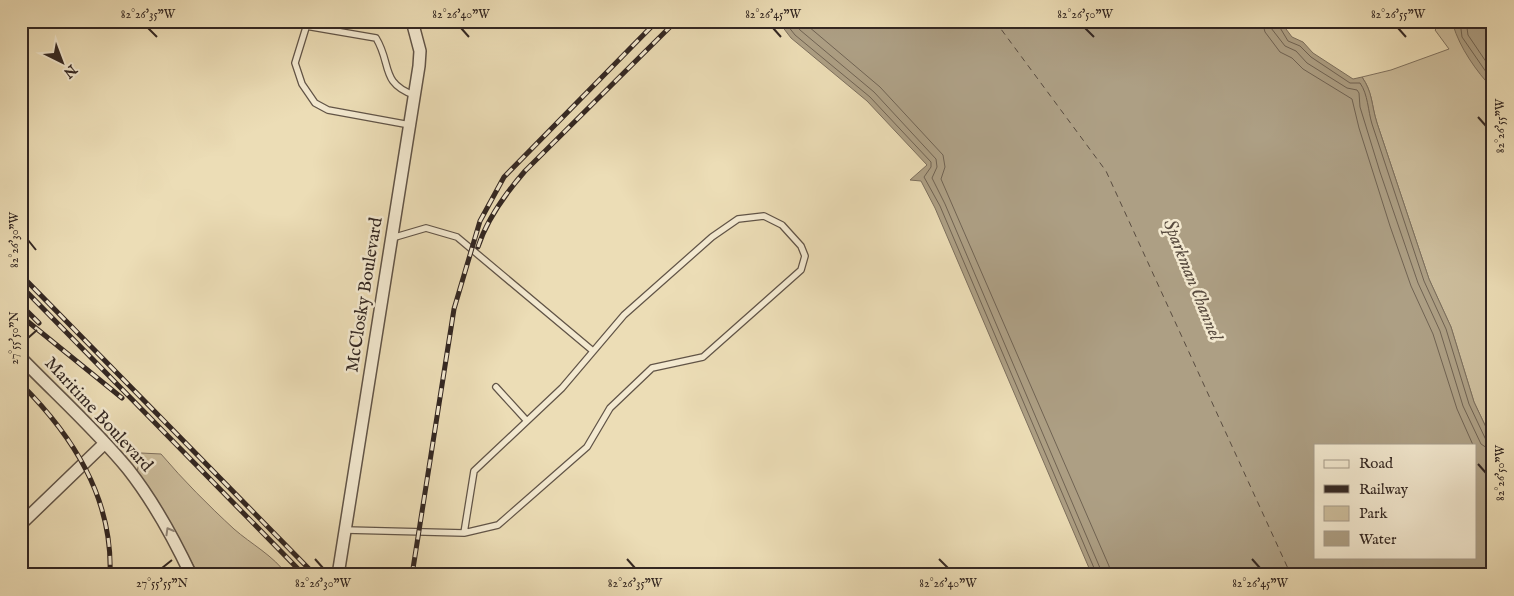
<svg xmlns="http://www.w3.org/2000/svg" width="1514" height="596" viewBox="0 0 1514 596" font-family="'IM FELL English',serif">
<rect width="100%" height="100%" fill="#ecddb6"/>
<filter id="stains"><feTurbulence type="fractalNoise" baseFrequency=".004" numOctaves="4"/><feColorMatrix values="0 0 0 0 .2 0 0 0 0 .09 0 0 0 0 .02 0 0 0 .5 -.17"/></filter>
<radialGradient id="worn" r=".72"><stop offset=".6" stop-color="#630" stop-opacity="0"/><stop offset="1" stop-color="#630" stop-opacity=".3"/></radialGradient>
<!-- green -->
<path fill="#cdbe9d" stroke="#807260" d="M1444,21H1493V442L1474,402L1451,327L1429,279L1377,123C1371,104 1373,93 1362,77L1391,70L1449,49L1435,30Z
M141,453L161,454C184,481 208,505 234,529C251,544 274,556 287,575H199L150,489L137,472Z"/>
<!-- water -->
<path fill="#ad9f84" stroke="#7c6f5d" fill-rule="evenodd" d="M778,21H1280L1292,37L1303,42L1313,53L1353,79L1362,77C1373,93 1371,104 1377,123L1429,279L1451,327L1474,402L1493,442V575H1092L935,208L921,181L910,180L927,165L867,101L791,38ZM1315,445H1475V557H1315Z
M1457,21H1493V89C1476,71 1460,48 1453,25Z"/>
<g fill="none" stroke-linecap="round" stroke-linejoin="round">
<!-- shore -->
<path stroke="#706353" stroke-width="1" d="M784,21L795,35L870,97L931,162V167L924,177L940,206L1097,575
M792,21L800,30L874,92L936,159L937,167L932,178L945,204L1103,575
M802,21L880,87L943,155L945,167L941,179L1109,566L1111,575
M1262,21L1265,32L1280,52L1292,58L1303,69L1352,99L1359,128L1390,226L1411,286L1433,334L1457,409L1473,445
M1270,21L1271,28L1285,46L1296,51L1307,63L1347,88L1357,90L1359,93L1360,107L1380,172L1418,283L1440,331L1463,406L1481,444L1487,448L1493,449
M1276,21L1288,41L1300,46L1311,57L1350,83H1360C1368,94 1368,111 1372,124L1424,281L1446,329L1469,404L1486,440L1493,443
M1460,21L1462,37L1493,82
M1466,21L1468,35L1493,72"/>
<!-- ferry -->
<path stroke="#584b3f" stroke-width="1" stroke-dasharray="6 5" stroke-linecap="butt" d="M995,21L1106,171L1291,575"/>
<defs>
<path id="service" d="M308,21L295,63L302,84L315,103L328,110L410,125
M306,26L376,38C392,64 380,83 414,95
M392,238L426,228L457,237L593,351
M496,387L527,421
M346,530L464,533L498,525L587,447L610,408L652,368L703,357L801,270L805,256L801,246L782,225L764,216L738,219L712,237L624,315L562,388L474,471L464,533"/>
<path id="minor" d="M21,358C57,395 96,430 128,469C154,502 173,537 191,575
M21,524L105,443
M338,575L419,66L420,51L412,21"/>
</defs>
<!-- service casing -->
<use href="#service" stroke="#615447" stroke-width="8"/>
<!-- minor casing -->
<use href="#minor" stroke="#615447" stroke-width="14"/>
<!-- service -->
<use href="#service" stroke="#f3e9d0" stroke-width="5.5"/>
<!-- minor -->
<use href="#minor" stroke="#f3e9d0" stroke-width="11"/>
<defs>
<path id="rail" d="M478,247C487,219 506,193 525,171L676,21
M21,275L315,575
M21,286L304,575
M21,305L39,323
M21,316L122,398
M21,384C73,436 113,498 110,575
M412,575L454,309L480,221L504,177L657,21"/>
</defs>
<!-- rail casing -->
<use href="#rail" stroke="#332722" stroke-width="5"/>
<!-- rail -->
<use href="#rail" stroke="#f3e9d0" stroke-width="3" stroke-dasharray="9" stroke-linecap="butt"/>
</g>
<!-- one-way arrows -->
<defs><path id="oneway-chevron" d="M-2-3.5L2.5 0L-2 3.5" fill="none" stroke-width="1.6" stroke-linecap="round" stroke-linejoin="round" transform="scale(1.25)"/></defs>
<use stroke="#938879" href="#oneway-chevron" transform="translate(169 531) rotate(-120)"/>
<!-- ticks -->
<path fill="none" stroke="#332722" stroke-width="2" d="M148,28L157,37M461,28L469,37M773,28L781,37M1085,28L1094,37M1398,28L1406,37M1478,117L1486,126M28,240L36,250M28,338L37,330M1478,464L1486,473M315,559L323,568M627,559L635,568M939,559L948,568M1252,559L1260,568M162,568L172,560"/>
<g text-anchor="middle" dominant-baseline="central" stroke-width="5" stroke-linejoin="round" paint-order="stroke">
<!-- street labels -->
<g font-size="18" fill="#332722" stroke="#f3e9d0">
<text transform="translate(365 295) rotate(-81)">McClosky Boulevard</text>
<text transform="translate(98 415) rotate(47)">Maritime Boulevard</text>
</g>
<!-- water labels -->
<g font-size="19" font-style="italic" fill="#584b3f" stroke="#f3e9d0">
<text transform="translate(1192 280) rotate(68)">Sparkman Channel</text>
</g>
</g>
<!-- margin -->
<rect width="1514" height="596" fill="none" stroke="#ecddb6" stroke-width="55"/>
<!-- legend -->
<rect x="1314" y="444" width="162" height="115" fill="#f3e9d0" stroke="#a69b8a"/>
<rect x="1324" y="460" width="25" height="8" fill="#f3e9d0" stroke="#a69b8a"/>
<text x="1359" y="468" font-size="15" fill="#332722">Road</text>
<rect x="1324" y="485" width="25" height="8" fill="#332722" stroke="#a69b8a"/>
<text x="1359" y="494" font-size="15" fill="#332722">Railway</text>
<rect x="1324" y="506" width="25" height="15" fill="#cdbe9d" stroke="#a69b8a"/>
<text x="1359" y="518" font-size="15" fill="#332722">Park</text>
<rect x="1324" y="531" width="25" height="15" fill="#ad9f84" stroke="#a69b8a"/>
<text x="1359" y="544" font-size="15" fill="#332722">Water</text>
<!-- north arrow -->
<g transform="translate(62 62) rotate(138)" stroke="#f3e9d0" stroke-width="4" paint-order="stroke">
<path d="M0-4L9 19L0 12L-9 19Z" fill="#332722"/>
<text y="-8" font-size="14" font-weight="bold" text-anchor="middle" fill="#332722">N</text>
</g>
<rect x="28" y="28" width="1458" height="540" fill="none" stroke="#332722" stroke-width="2"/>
<g font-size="12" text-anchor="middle" fill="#332722">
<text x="148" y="18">82°26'35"W</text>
<text x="461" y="18">82°26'40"W</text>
<text x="773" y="18">82°26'45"W</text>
<text x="1085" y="18">82°26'50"W</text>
<text x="1398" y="18">82°26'55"W</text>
<text transform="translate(1500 126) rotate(-90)" y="4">82°26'55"W</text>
<text transform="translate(14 240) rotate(-90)" y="4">82°26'30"W</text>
<text transform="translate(14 338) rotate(-90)" y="4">27°55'50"N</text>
<text transform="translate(1500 473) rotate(-90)" y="4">82°26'50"W</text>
<text x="162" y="587">27°55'55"N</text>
<text x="323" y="587">82°26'30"W</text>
<text x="635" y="587">82°26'35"W</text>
<text x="948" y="587">82°26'40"W</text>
<text x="1260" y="587">82°26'45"W</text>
</g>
<rect width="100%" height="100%" filter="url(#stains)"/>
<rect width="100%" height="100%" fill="url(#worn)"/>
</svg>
